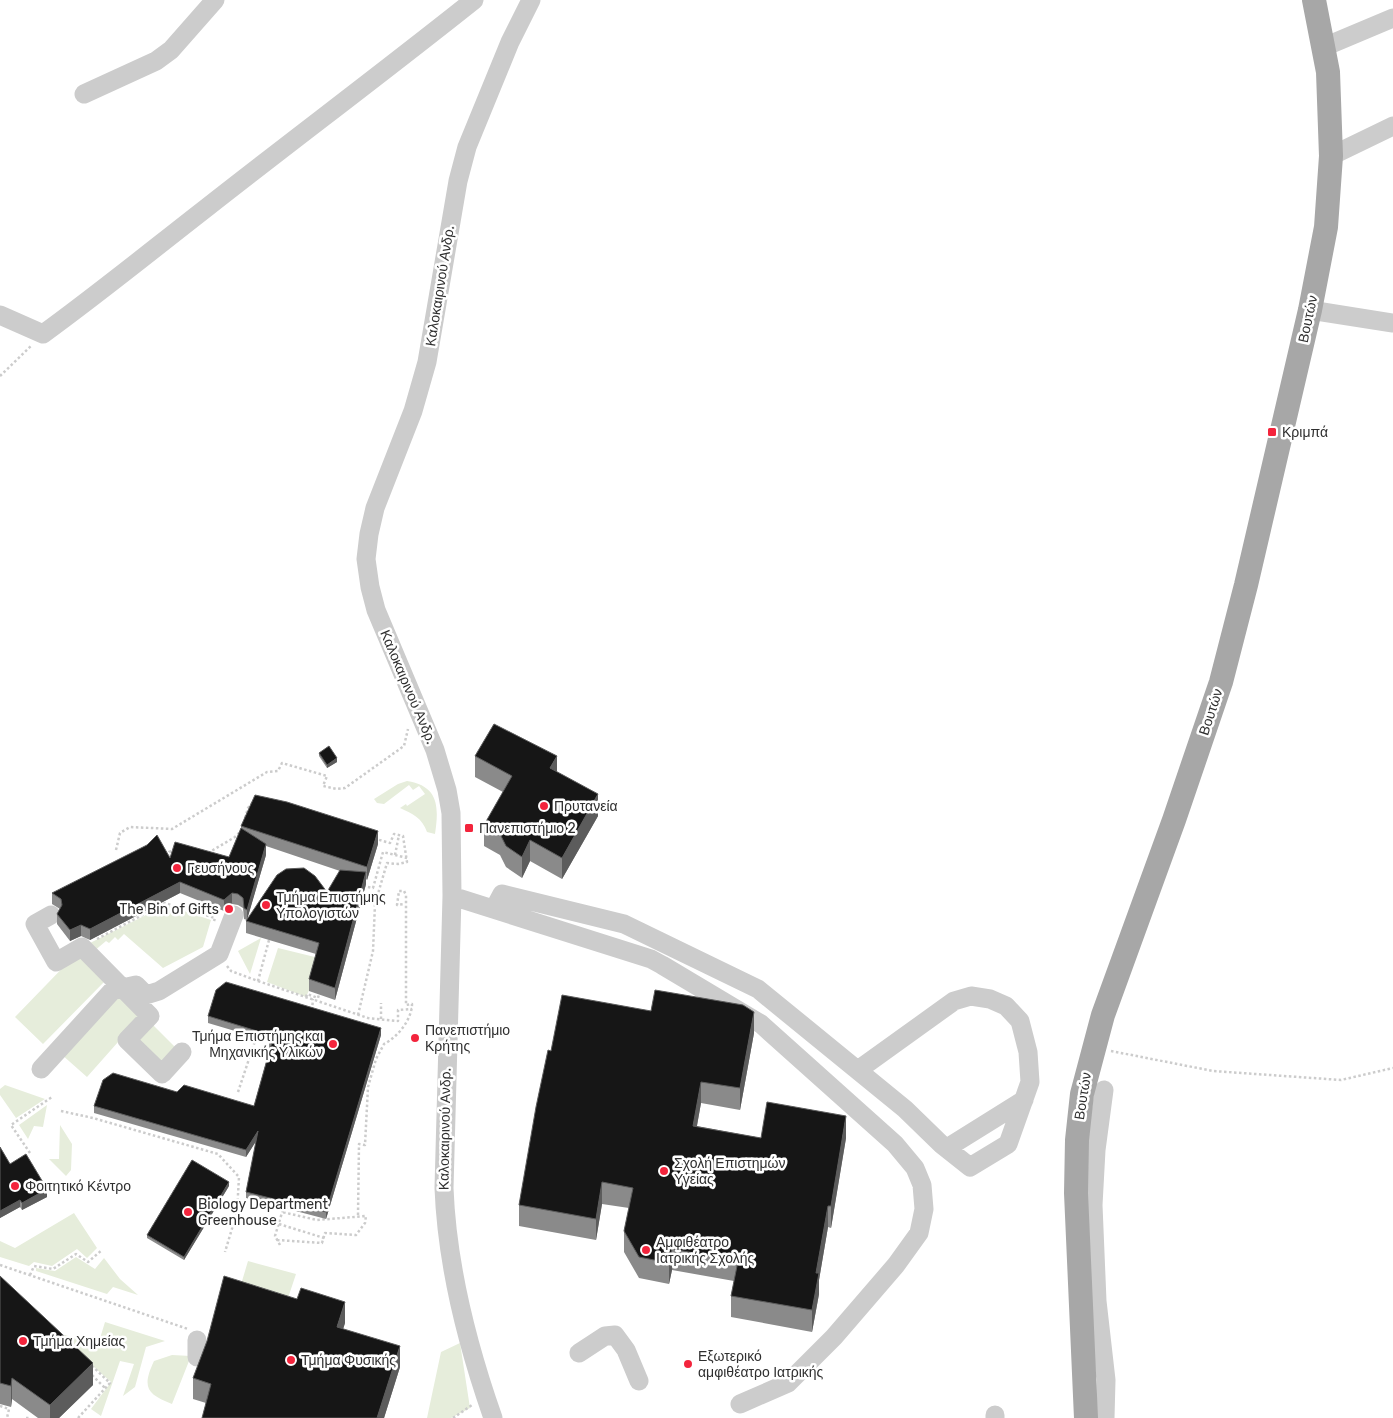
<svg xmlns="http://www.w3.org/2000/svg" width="1393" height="1418" viewBox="0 0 1393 1418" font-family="Rubik,sans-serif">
<rect width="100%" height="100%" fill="#fff"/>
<!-- green -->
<path fill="#e6eddb" d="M407,781C439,786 439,807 435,834L427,832C422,818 413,814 400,808L406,804L407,806L425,794L419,786L413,790L409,785L384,804L377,803L374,799L398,784Z
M166,905L211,920L203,947L163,968L124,934L118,940L115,937L109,943L106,941L93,952L90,943Z
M261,938L250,974L238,951Z
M278,948L323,959L306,997L267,982Z
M78,952L106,980L43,1044L15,1017Z
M115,991L142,1015L87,1077L61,1054Z
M149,1021L179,1051L164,1067L133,1037Z
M5,1085L45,1099L16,1118L0,1095V1089Z
M47,1105L43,1127L34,1126L28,1139L19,1125Z
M60,1125L72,1144L71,1170L66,1176L49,1159H59Z
M74,1213L97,1248L87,1258L77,1249L52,1266L34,1262L29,1266L0,1257V1241L15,1248Z
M76,1257L95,1269L104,1258L120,1279L138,1295L113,1287L107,1294L36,1271V1268L55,1271Z
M248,1261L296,1274L283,1313L237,1298Z
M105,1322L165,1341L146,1347L135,1387L123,1396L134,1364L120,1361L101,1416L91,1409L111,1382L62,1339L65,1335L98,1345Z
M460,1343L470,1408L451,1418H427L441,1352Z
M172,1355L191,1356L172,1404C146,1394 142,1387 154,1361Z"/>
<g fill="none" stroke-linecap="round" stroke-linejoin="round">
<!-- path -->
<path stroke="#ccc" stroke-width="2.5" stroke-dasharray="2.5 2.5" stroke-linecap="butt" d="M0,376L31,346
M245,818L248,808L253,802
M116,850L120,833L130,827L172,829L267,772L278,771L282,763L327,776L323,786L337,789L345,788L404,746L408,729
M208,853L235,837L241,831
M395,855L399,835
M168,857L169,852L175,850
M363,886L373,888L383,852L407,858
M97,939L165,903L215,918L214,921
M227,966L231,971L258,981L269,940
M258,981L368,1018L398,1021V1010L412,1009
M306,997L307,994L318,998L319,994
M312,1010L313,999
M358,1015L373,951L375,904L387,863L398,864L407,862L403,836L394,834L390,843L376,839
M381,1019V1003
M1111,1051L1213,1071L1341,1080L1393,1068
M238,1092L257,1035
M61,1111L93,1118L218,1154L239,1177L237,1212L225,1252
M30,1153L11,1125L52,1097
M358,1215L359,1144L365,1145L368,1087L376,1059L384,1044C398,1037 412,1019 412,1004L406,1005V895L404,891H399L397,905L405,904
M279,1224L324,1238
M277,1240L322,1243L325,1233L356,1235L365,1223L366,1216L317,1220L282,1212
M280,1245L275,1236L284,1206
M0,1265L188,1329
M30,1275L34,1266L53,1269L76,1254L88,1262L102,1250
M92,1375L105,1388
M0,1406L9,1409L7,1418
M26,1418H30
M78,1418L110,1383L91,1365
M453,1418L472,1405"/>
<!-- minor -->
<path stroke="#ccc" stroke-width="19" d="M1324,47L1393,18
M84,94L156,61L171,50L215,0
M1331,156L1393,126
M1310,310L1393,323
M0,315L43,334C98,294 151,251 205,209C294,139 385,71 474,0
M452,896L651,959L662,965L761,1024L895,1144L915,1168L922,1185L924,1209L919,1233L896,1265L834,1337L788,1383L740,1404
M494,909L502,894L624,924L758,989L905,1109L941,1144L970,1167L1008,1144L1030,1082L1028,1052L1020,1021L1006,1006L990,999L971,996L954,1001L858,1070
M51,915L35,924L56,962L82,947L150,1016L127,1040L162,1074L182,1052
M41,1069L113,990L136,985L146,995L159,991L219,954L234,915
M1104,1090L1096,1150L1093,1205L1097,1301L1106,1380L1105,1418
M947,1148L1024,1100
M579,1353L605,1336L615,1335L626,1350L639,1381
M197,1357V1340
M493,1418C467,1344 447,1266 444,1188L452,896L451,813L447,790L435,750L376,610L370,587L366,559L369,534L375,508L413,411L427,362L458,181L467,147L510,42L531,0
M995,1418V1415"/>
<!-- major -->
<path stroke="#a7a7a7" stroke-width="24" d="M1086,1418L1076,1193L1077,1140L1082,1094L1103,1015L1174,820L1221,682L1246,585L1310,310L1326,227L1331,156L1328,72L1314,0"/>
</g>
<!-- wall -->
<path fill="#8a8a8a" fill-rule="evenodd" d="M319,753L337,762L327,768L319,756Z
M475,756L557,772L598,816L562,879L530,861L522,878L506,867L500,855L484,846V825L503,792L475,777Z
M241,826L378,844L367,880L366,879V884L335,1000L309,991V979L316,954L246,933V921L247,920L244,919L243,908L238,905L232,904L224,911L180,893L90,940L81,936L70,941L57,924V914L60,909L52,904V893L170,858L229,857L241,828ZM266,846L340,871L327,892L247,919L266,855Z
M208,1016L381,1035L326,1219L246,1198V1192L256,1141L246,1157L94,1113V1106L177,1092L254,1106L270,1048H269V1041L208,1023Z
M754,1033L740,1110L701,1103L697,1126L761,1138H846L831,1228L828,1227L819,1280V1294L812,1332L731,1317V1296L734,1281L672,1270L669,1284L639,1278L624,1252V1231L629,1208L602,1204L596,1240L519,1226V1205L551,1051Z
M0,1147L10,1164L47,1197L22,1210L20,1207L0,1218Z
M229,1186L184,1260L147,1238V1235Z
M0,1276L93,1385L59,1418H38L12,1399L11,1407L0,1404Z
M345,1323L343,1329L400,1367L384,1418H202L206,1403L193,1399V1378Z"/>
<!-- shaded-wall -->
<path fill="#5c5c5c" d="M557,756V777L550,768Z
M337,758V762L327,768V765Z
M598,794V816L562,879V858Z
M378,831V844L367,880V867Z
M530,840V861L522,878V857Z
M266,844V855L247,920V910Z
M366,872V884L335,1000V988Z
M180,882V893L90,940V929Z
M232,893V904L224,911V900Z
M81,925V936L70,941V930Z
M754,1012V1033L740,1110V1088Z
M381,1028V1035L326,1219V1212Z
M701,1082V1103L693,1147V1126Z
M846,1116V1138L831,1228V1206Z
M258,1131V1138L246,1157V1150Z
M229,1182V1186L184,1260V1257Z
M602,1182V1204L596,1240V1219Z
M47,1189V1197L22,1210V1203Z
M20,1200V1207L0,1218V1211Z
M828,1206V1227L819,1280V1294L812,1332V1310L816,1273Z
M672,1249V1270L669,1284V1263Z
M345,1302V1323L337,1348V1327Z
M400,1346V1367L384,1418H377Z
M93,1363V1385L59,1418H50V1405Z
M12,1378V1399L11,1407V1386Z"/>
<!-- building -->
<path fill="#161616" stroke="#5c5c5c" d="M494,724L557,756L550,768L598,794L562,858L530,840L522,857L506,846L500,834L484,825L512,776L475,756Z
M329,746L337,758L327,765L319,753Z
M255,795L287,802L378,831L367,867L241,826Z
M241,828L266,844L247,910L244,908L243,898L238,894L232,893L224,900L180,882L90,929L81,925L70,930L57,914L62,905L61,899L52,893L147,845L157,835L170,858L175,842L229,857Z
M304,868L315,876L327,892L340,870L366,872L335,988L309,979L319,943L246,921L277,875L286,869Z
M226,982L381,1028L326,1212L246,1192L258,1131L246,1150L94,1106L103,1080L113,1073L177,1092L184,1085L254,1106L272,1042L269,1041L270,1035L208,1016L216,990Z
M655,990L743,1005L754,1012L740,1088L701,1082L693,1126L761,1138L767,1102L846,1116L831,1206H828L816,1273H819L812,1310L731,1296L738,1261L672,1249L669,1263L639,1257L624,1231L633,1188L602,1182L596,1219L519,1205L536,1107L548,1050L551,1051L562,995L651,1011Z
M0,1147L10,1164L26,1154L47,1189L22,1203L20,1200L0,1211Z
M192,1160L229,1182L184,1257L147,1235Z
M0,1276L93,1363L50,1405L12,1378L11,1386L0,1383Z
M224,1276L297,1299L301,1288L345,1302L337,1327L400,1346L377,1418H202L211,1384L193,1378L207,1341Z"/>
<!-- markers -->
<g fill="#f3243c" stroke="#fff" stroke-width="2">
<rect x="1267" y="427" width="10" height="10" rx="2.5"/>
<circle cx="544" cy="806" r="5"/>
<rect x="464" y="823" width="10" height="10" rx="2.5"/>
<circle cx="177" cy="868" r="5"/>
<circle cx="266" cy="905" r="5"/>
<circle cx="229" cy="909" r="5"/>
<circle cx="415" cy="1038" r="5"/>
<circle cx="333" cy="1044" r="5"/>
<circle cx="664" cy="1171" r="5"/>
<circle cx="15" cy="1186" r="5"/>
<circle cx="188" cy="1212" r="5"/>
<circle cx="646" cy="1250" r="5"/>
<circle cx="23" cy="1341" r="5"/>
<circle cx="291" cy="1360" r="5"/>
<circle cx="688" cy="1364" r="5"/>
</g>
<g text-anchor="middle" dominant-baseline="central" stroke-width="5" stroke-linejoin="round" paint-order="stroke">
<!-- street labels -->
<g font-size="14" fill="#2f2f2f" stroke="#fff">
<text transform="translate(440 286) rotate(-81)">Καλοκαιρινού Ανδρ.</text>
<text transform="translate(1308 319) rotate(-78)">Βουτών</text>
<text transform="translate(408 687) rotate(67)">Καλοκαιρινού Ανδρ.</text>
<text transform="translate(1211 712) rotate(-72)">Βουτών</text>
<text transform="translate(1083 1096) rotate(-81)">Βουτών</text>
<text transform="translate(445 1129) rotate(-89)">Καλοκαιρινού Ανδρ.</text>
</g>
<!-- poi labels -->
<g font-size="14" fill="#2f2f2f" stroke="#fff" text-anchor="start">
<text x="1282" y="432">Κριμπά</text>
<text x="554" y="806">Πρυτανεία</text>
<text x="479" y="828">Πανεπιστήμιο 2</text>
<text x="187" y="868">Γευσήνους</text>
<text x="276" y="897">Τμήμα Επιστήμης<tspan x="276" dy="16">Υπολογιστών</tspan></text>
<text x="219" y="909" text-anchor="end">The Bin of Gifts</text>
<text x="425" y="1030">Πανεπιστήμιο<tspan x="425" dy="16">Κρήτης</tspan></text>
<text x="323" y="1036" text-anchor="end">Τμήμα Επιστήμης και<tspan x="323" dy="16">Μηχανικής Υλικών</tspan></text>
<text x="674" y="1163">Σχολή Επιστημών<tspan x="674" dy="16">Υγείας</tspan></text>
<text x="25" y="1186">Φοιτητικό Κέντρο</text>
<text x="198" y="1204">Biology Department<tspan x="198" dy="16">Greenhouse</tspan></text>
<text x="656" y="1242">Αμφιθέατρο<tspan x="656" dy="16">Ιατρικής Σχολής</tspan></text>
<text x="33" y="1341">Τμήμα Χημείας</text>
<text x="698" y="1356">Εξωτερικό<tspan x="698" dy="16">αμφιθέατρο Ιατρικής</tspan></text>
<text x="301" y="1360">Τμήμα Φυσικής</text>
</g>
</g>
</svg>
